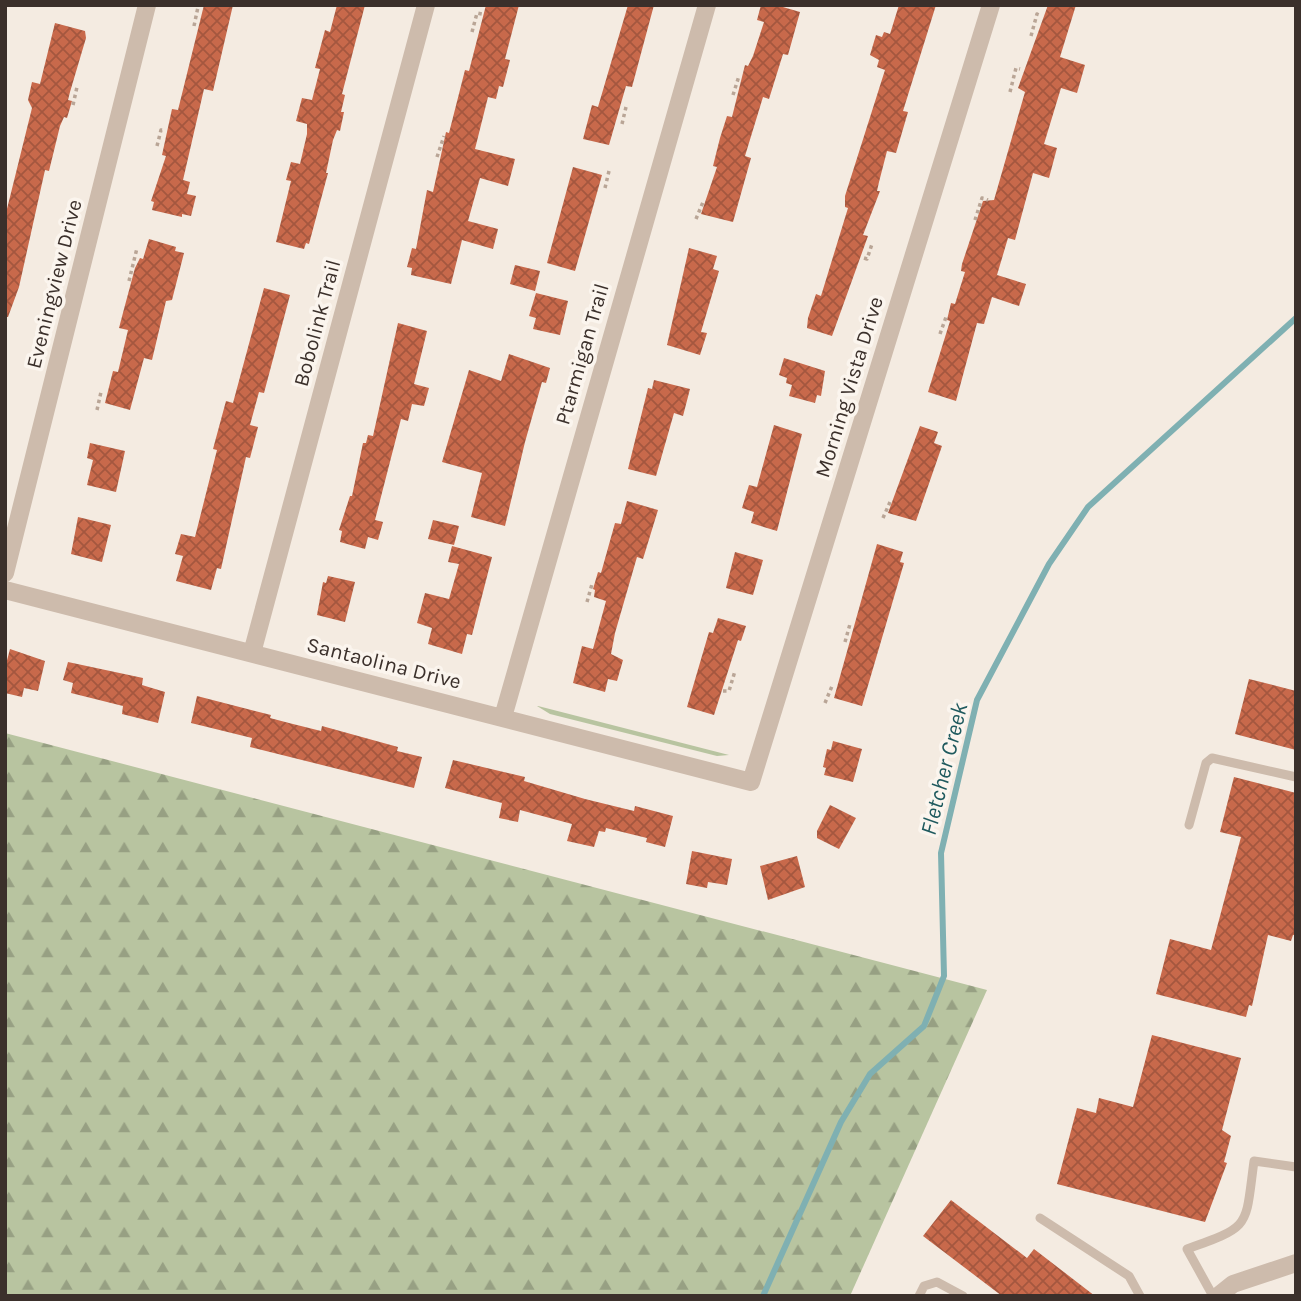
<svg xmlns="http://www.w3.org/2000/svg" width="1301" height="1301" viewBox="0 0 1301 1301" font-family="Karla,sans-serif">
<defs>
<pattern id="forest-firs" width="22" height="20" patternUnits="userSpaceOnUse" patternTransform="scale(1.75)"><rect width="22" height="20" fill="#b8c4a0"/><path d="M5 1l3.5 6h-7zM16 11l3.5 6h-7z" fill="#97a083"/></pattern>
<pattern id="building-cross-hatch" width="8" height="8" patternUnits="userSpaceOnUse" patternTransform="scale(1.75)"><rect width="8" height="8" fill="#c8694b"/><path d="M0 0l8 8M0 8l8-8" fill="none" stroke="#a4573f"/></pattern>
</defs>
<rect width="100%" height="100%" fill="#f4ebe1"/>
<!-- green -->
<path fill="#b8c4a0" d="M537,706H538L729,755L717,756L550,714Z"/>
<!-- forest -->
<path fill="url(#forest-firs)" d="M5,733L987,990L850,1296H5Z"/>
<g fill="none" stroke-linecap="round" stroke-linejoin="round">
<!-- stream -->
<path stroke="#7fb0b2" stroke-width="6" d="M763,1296L841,1122L870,1074L924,1026L944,976L941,853L977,700L1049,564L1088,507L1296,318"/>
</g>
<!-- building -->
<path fill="url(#building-cross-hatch)" d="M204,5H233L213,91L204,89L183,180L190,182L187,194L196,196L191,216L182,214V217L152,210L154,202L151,201L166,156L162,155L172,109L178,110Z
M337,5H365L342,94L345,95L341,112H344L340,131L337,130L333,140L326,173H328L309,244L306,243L304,249L276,242L291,181L286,180L291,162L300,164L307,134V124L296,121L302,98L312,100L320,69L315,68L325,30L330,32Z
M486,5H519L505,59L510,60L503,87L499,86L496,99L488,97L475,149L515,159L508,186L480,178L468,221L498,229L493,249L462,240L451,284L411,275L412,268L407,267L412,248L416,249L427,190L433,192L446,132L449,133L465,70L469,71Z
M628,5H654L632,87L626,86L609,145L583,139L592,105L598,107Z
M761,5H776L800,12L788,55L783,54L769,99L763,97L745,156L751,158L733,222L701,214L717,167L713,166L720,138L727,116L732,117L745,65L748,66L753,56L764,22L757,20Z
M899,5H936L903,111L908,112L896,153L887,151L879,182L877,191H880L863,235L868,236L832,336L807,328L808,318L816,294L821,296L848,208L845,207V196L885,70L877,67L879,60L870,55L876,35L882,37L884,32L890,34Z
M1048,5H1076L1060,57L1085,65L1077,93L1061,88L1044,144L1057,148L1049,178L1033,173L1015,240L1008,238L997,275L1026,284L1019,306L992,297L984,324L977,323L956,401L928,392L950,321L947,320L951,303L955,304L965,272L961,271L962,264L983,201L994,200L1025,92L1018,88Z
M55,23L85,31L86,38L70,92L68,100L72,101L67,118L64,117L60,126L49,171L45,170L19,287L8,317H5V217L32,108L28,100L32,82L40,84Z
M573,167L602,175L575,271L547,263Z
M149,239L176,247L175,251L184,253L172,300L166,301L152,360L144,358L130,410L105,403L113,371L118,372L128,330L119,328L124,309L135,268L140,258L143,259Z
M689,248L717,256L713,269L719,271L701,332L707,333L700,355L667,345Z
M515,265L540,271L535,291L510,284Z
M264,288L290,295L264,393L259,392L250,425L258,427L250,458L246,457L221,569L217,568L211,590L176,581L183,556L175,554L181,534L195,537L217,450L213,449L226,401L233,403Z
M536,293L568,301L560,335L533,329L536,318L529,316Z
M398,323L427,331L414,384L429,388L424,406L412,404L408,421L401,419L375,520L383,522L378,540L368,537L365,549L340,542L342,531L339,530L350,496H352L363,443H366L368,435L373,436Z
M509,354L550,368L546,383L542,382L525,442L505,526L471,517L482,473L442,462L469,370L501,381Z
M784,358L825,371L821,396L817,395L815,403L789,396L792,385L786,383L787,378L779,375Z
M654,380L690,389L683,416L674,413L656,476L628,469L648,388L652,389Z
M774,425L802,434L777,531L751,523L754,512L742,508L749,485L757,487Z
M920,426L938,432L934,443L942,446L916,521L888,513Z
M90,443L125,451L116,492L87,485L93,460L87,458Z
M627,501L658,510L643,559L637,557L615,633L611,654L623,660L617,681L608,679L605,692L573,683L582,646L593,649L606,601L594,597L595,590L593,589L598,572L601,573L615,523L621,524Z
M78,517L111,525L102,562L71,554Z
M433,520L459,526L454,545L428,539Z
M877,544L903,552L900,562L904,563L862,706L834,698Z
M452,546L492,557L472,635L467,634L462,654L428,644L432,628L417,623L425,593L449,599L459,564L448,562Z
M735,552L763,560L753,595L726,588Z
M328,576L355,582L345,622L317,615L323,582L326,583Z
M718,618L746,626L741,641L738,640L714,715L687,707L709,632L713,633Z
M10,649L45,661L38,691L24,688L22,697L5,693V668Z
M68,662L143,678L142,685L165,692L158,723L122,714L123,706L71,693L73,683L63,680Z
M1249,679L1296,691V750L1235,734Z
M197,696L271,715L270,718L289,723L321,731L322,726L398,747L397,751L422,757L414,788L250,747L252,738L191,723Z
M833,741L862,749L853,782L824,775L826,768L823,767L827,749L831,750Z
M453,760L525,777L524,781L585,799L634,811L635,806L673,816L665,847L646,842L647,838L606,828L605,832L599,831L594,847L567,841L572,824L520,810L518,822L499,818L502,803L445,788Z
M1234,777L1296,793V935H1293L1291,941L1268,935L1252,1006L1249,1005L1246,1017L1156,994L1170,939L1211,950L1241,837L1220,832Z
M830,805L856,818L839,849L817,838V831Z
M692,851L732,859L727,885L708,882L707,888L686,884Z
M797,856L805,887L768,900L760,866Z
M1152,1035L1241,1058L1222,1130L1231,1136L1224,1162L1227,1163L1205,1222L1057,1184L1077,1108L1096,1113L1099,1098L1133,1107Z
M951,1200L1027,1258L1034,1249L1095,1296H1002L923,1236Z"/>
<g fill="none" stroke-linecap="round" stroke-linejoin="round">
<!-- path -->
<path stroke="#b9a596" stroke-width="3.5" stroke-dasharray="3.5 3.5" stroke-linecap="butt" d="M194,26L198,7
M472,32L477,13L482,14
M1031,36L1037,14L1041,16
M1010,92L1016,68L1020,69
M733,95L739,76
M73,105L77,87
M622,124L626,107
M157,146L161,130L165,131
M437,157L444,136
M605,188L609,171
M696,219L703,202
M975,220L982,198L988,200
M864,258L867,259L872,244
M129,281L137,248
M940,334L946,317
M97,410L101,392
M883,518L890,502
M587,602L592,584
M845,642L850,624
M723,691H729L735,671
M825,703L832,686"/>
<!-- lane -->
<path stroke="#cdbbac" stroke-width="9" d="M1189,825L1206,763L1212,758L1296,777
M1040,1218L1129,1276L1140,1296
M919,1296L924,1286L937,1282L963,1296
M1213,1296L1187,1249C1252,1226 1245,1228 1254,1161L1296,1167"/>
<!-- street -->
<path stroke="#cdbbac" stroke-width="18" d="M5,573L147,5
M5,590L751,782L991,5
M252,653L426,5
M503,717L707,5
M1218,1296L1233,1284L1296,1263"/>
</g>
<g text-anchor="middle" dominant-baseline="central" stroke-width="7" stroke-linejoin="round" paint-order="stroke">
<!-- street labels -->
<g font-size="21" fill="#3b302b" stroke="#fbf5ee">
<text transform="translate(54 284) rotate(-76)">Eveningview Drive</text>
<text transform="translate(317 323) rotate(-75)">Bobolink Trail</text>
<text transform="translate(582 354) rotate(-74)">Ptarmigan Trail</text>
<text transform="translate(849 387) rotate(-73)">Morning Vista Drive</text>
<text transform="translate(384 663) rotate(14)">Santaolina Drive</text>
</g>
<!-- water labels -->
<g font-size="23" font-style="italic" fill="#1f5a5e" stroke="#fbf5ee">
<text transform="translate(944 769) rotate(-76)">Fletcher Creek</text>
</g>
</g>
<!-- border -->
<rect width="1301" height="1301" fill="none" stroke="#3b302b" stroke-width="14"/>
</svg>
